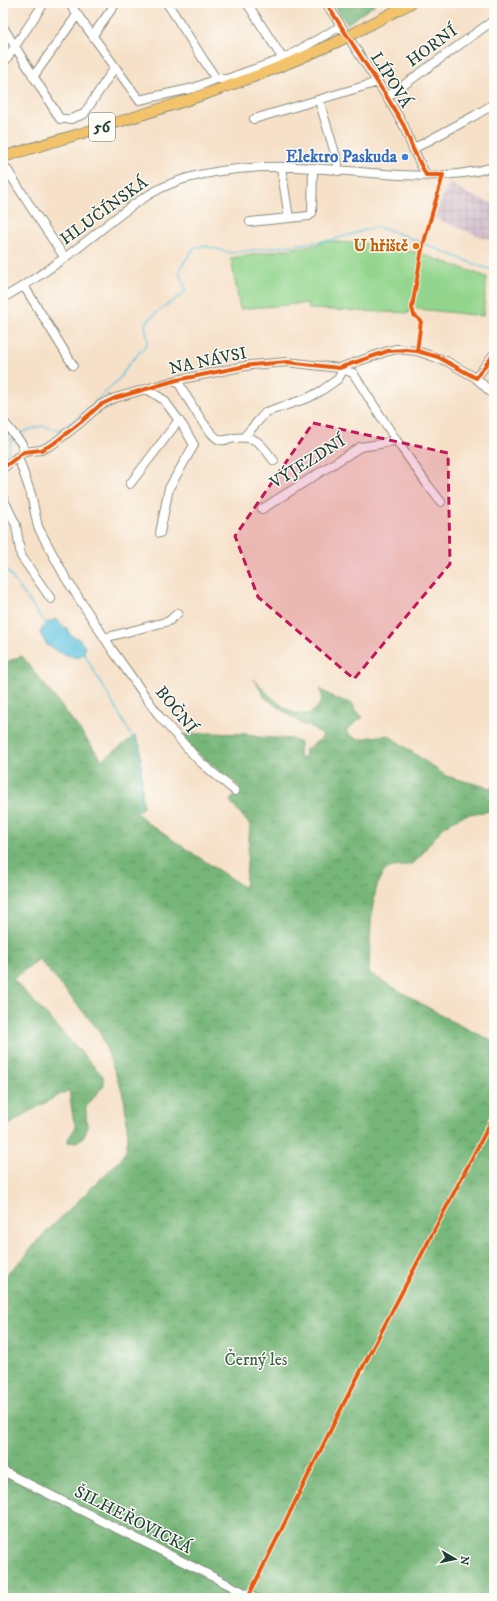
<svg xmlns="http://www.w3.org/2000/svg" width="497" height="1601" viewBox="0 0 497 1601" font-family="'IM FELL DW Pica',serif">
<defs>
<pattern id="industrial-grid" width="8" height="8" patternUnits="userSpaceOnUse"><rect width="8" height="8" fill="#d1bdca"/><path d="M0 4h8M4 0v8" fill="none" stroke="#b3a3ae"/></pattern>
<pattern id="forest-crowns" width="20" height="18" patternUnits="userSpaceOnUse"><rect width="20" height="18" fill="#76b678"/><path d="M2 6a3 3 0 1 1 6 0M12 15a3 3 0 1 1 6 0" fill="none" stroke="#609563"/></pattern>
</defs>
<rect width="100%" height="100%" fill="#fdfcf7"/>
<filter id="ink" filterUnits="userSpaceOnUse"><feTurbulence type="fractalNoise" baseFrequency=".025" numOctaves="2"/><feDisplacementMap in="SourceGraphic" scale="8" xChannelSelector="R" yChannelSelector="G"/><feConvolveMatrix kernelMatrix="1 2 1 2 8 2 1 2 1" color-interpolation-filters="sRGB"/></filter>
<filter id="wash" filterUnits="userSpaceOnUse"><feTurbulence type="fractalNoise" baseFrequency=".012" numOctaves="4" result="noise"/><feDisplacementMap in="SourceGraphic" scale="16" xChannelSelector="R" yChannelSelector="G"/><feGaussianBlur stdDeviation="0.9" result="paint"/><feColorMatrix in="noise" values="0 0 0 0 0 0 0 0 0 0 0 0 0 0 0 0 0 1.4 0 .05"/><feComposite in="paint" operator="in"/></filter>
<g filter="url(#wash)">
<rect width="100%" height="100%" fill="#f6e0c7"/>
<!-- industrial -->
<path fill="url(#industrial-grid)" d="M449,182L467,194L494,204V242L434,218Z"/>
<!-- grass -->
<path fill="#93d58d" stroke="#598960" d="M321,241L400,246V250L419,253L487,277L483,316L410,308L409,313L308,309V303L240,309L231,258L320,244Z"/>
<!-- forest -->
<path fill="url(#forest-crowns)" stroke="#4a7a56" d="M333,3H377L347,24Z
M22,656L76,725L102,760L135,736L140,746L143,807L137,813L149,824L245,888L250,825L230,801L240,787L175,735L180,733L185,735L208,733L246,734L258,737L292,739L300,743L299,757L302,759L306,755L305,750L321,739L323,735L308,725L307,726L302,724L265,698L254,679C266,692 297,728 316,709C322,702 323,697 320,689L338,700L349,702L354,705V710L363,717L346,730L349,735L357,739L388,735L446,776L494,789V811C465,813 449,817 431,842C426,847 423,854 418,859C408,870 393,863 385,871C369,886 370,951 369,973L453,1022L494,1042V1598H3V1310C10,1300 3,1289 3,1278L23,1259L37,1241L120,1160L126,1150L128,1137L125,1104L122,1091L100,1032L39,959L13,979L103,1076L104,1085L86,1107C85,1119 91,1130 81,1139C77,1142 74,1143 68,1142V1139L76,1127L73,1118L69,1090L30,1111L3,1129V663Z"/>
<!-- water -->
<path fill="#62c5e0" stroke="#40818a" d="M56,619L62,626L67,628L70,635L79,639L85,647L84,653L77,658L59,652L47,645L40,633L45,624Z"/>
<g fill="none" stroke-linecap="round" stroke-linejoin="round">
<!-- stream -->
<path stroke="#62c5e0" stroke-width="1.5" d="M18,434L37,427L43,426L59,430L65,427L85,412L120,378L129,364L148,343L145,324L157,312L184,293L185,287L179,273L183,264L195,247L206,246L231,253L332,240L375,227L390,230L482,267L494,270
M3,461L7,456L12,437
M3,565L46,624
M82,652L85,655L139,749V807"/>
</g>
</g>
<g filter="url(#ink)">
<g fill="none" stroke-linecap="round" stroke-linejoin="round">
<defs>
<path id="minor" d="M69,3L139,100L194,88L216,79H227L246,72L283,59L341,26
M167,3L216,79
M247,3L283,59
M326,3L387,97L404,126L413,149L426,175
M3,4L4,3
M3,27L60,119H71L84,114L115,67
M93,35L116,3
M3,64L44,3
M33,77L77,15
M387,97L494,20
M319,100L338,163L337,171
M254,119L378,82
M413,149L474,116L494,104
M3,167L6,168L34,212L65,258
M289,218L309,216L312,213L313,169
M250,222L289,218L281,167
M24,286L73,365
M3,298C31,282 57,264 83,244C114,220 146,190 184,179C220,168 259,166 295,167C361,170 429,185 494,167
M339,368L353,373L396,440L427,484L441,502
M476,378L494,354
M177,380C184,392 208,436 220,440C224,441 230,439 235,438C257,435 262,445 274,461
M147,389L164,400L183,426L194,445L169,488L160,533
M3,421L22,444L24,452
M244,437L266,412L308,398L321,391L338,379L343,370
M18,457L31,494L38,527L65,577L113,651L160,717L199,761L235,791
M3,468L24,452L41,450L53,444L81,422L100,405L115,398L177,380L251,365L287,362L339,368L388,351L397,349L417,351L446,361L476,378L494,395
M130,484L179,420
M3,498L16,525L21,556L51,599
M262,509L360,447L380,444L396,440
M104,638L169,621L178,613
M3,1471L255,1598"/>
<path id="major" d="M356,32L411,3
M3,157C117,122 233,91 341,40"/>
</defs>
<!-- minor casing -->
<use href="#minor" stroke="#8a8e7e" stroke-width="10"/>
<!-- major casing -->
<use href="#major" stroke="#8a8e7e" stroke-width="12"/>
<!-- minor -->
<use href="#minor" stroke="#fff" stroke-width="8"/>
<!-- major -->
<use href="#major" stroke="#f2c36a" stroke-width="10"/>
<defs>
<path id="major-bridge" d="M341,40L356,32"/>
</defs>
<!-- major-bridge casing -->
<use href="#major-bridge" stroke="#8a8e7e" stroke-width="12" stroke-linecap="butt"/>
<!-- major-bridge -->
<use href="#major-bridge" stroke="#f2c36a" stroke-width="10"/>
<defs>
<path id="cycleway" d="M326,3L387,97L404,126L413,149L426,175H443L422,249L412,308L414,315L421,321L417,351
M3,468L24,452L41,450L53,444L81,422L100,405L115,398L177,380L251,365L287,362L339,368L388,351L405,350L417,351L438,357L476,378L494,354
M249,1595L344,1403L494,1116"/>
</defs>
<!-- cycleway casing -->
<use href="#cycleway" stroke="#fdfcf7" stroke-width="6"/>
<!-- cycleway -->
<use href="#cycleway" stroke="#e8590c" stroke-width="4"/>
</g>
</g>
<!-- marked area -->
<path fill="#c2185b" fill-opacity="0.2" stroke="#c2185b" stroke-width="3" stroke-dasharray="8 5" stroke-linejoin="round" d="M313,423L448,453L450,564L354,679L258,597L235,536Z"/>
<!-- markers -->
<circle fill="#3f7fe0" stroke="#fdfcf7" stroke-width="1.5" cx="405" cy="157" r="4"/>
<circle fill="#e8710a" stroke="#fdfcf7" stroke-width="1.5" cx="416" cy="246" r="4"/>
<g text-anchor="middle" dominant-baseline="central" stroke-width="3" stroke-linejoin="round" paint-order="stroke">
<!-- shield labels -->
<rect fill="#fdfcf7" stroke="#62766e" stroke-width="1" x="89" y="113" width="26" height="28" rx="3"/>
<g font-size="16" font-weight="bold" fill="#1f3d34">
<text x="102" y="127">56</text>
</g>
<!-- street labels -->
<g font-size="17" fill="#1f3d34" stroke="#fdfcf7">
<text transform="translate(432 46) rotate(-36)">HORNÍ</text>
<text transform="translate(391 80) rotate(58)">LÍPOVÁ</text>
<text transform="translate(104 211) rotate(-36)">HLUČÍNSKÁ</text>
<text transform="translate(208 361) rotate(-12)">NA NÁVSI</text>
<text transform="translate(308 462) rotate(-32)">VÝJEZDNÍ</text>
<text transform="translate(176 710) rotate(51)">BOČNÍ</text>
<text transform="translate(133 1520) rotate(27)">ŠILHEŘOVICKÁ</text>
</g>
<!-- shop labels -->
<g font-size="17" font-weight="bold" fill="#366cbe" stroke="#fdfcf7" text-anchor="end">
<text x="397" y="157">Elektro Paskuda</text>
</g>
<!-- food labels -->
<g font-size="17" font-weight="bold" fill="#c56008" stroke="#fdfcf7" text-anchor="end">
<text x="408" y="246">U hřiště</text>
</g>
<!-- park labels -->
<g font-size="17" fill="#3c634a" stroke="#fdfcf7">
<text x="256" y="1360">Černý les</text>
</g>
</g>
<!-- margin -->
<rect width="497" height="1601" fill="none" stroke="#fdfcf7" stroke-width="16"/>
<!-- north arrow -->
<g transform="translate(455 1559) rotate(99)" stroke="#fdfcf7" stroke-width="3" paint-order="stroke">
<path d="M0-3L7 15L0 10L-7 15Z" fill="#1f3d34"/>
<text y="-6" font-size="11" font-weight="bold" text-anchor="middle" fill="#1f3d34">N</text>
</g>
</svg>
